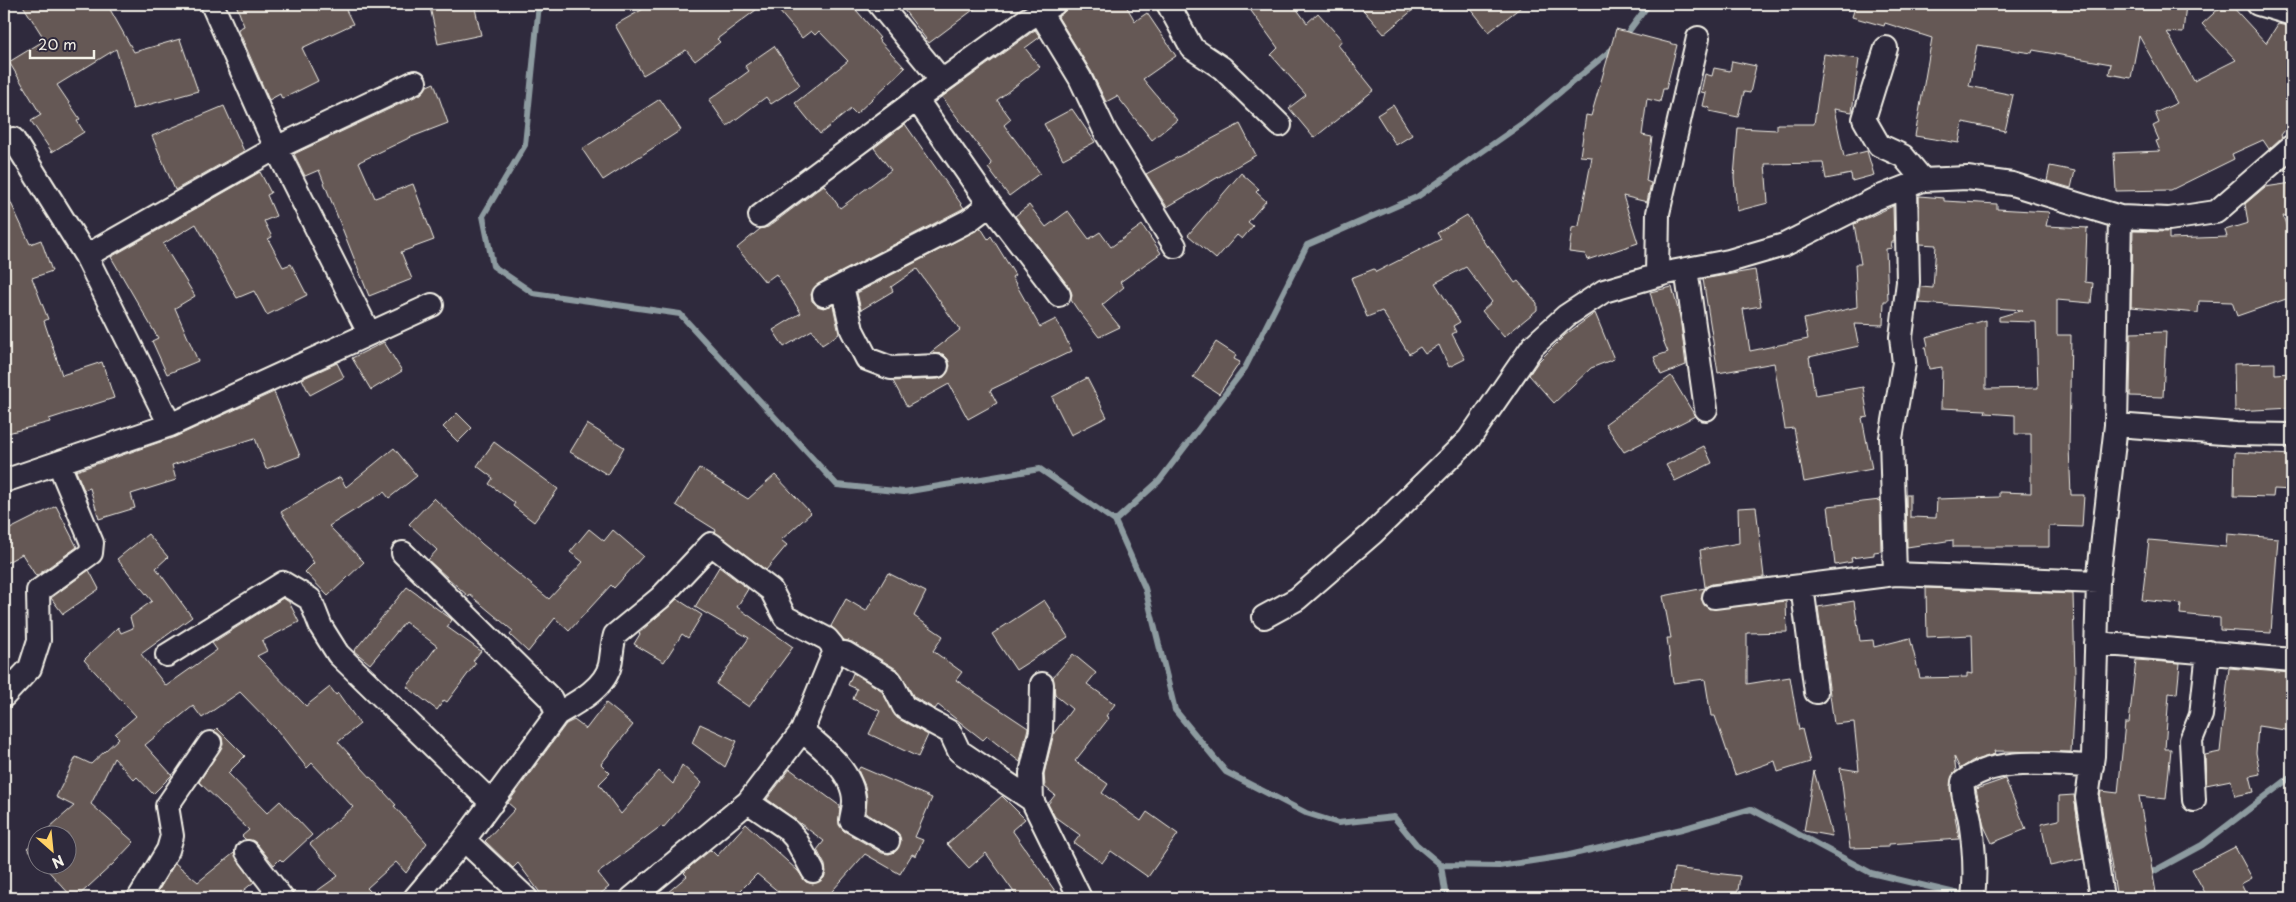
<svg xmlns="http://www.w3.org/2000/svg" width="2296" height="902" viewBox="0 0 2296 902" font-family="'Playpen Sans',sans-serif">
<rect width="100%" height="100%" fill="#2f2a3d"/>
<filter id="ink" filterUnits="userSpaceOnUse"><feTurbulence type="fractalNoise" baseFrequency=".02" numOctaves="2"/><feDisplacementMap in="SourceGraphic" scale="10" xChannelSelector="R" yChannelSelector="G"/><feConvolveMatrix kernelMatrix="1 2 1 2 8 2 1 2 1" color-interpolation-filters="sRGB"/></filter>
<g filter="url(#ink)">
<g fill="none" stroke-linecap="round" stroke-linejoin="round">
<!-- stream -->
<path stroke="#8d9ba0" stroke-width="6" d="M539,4L525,145L483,216L493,266L533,293L680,314L837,485L904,492L1040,469L1115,521L1145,588L1175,710L1226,772L1306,813L1338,823L1394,817L1416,844L1441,865L1446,898
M1623,39L1649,4
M1115,521L1159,481L1245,368L1307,245L1417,197L1523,123L1616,46
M1441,865L1499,866L1565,856L1682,829L1751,809L1871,873L1976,898H2024
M2145,876L2202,845L2292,776"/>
</g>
<!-- building -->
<path fill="#655854" stroke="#f4f1e8" d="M22,4H107L134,52L180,39L198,91L133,109L116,49L57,85L80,119L77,121L84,132L52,152L31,121L41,115L9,62L45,40Z
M236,4H343L353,24L302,48L318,81L282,99L280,94L269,100L238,29L244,26Z
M446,4H474L481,35L438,44L430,7Z
M652,4H764L717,39L720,42L695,61L686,50L643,75L615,25Z
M773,4H851L880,38L878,39L905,68L856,114L851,109L820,134L795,103L848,61L819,31L815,35L811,31L802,38Z
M912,4H981L929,43L904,10Z
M1067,4H1125L1135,21L1147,13L1176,56L1143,79L1177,120L1152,140L1117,96L1106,102L1091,71L1058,17L1065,11Z
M1246,4H1293L1307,23L1318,13L1342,40L1338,45L1374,90L1314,138L1289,108L1306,95L1271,55L1278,48Z
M1358,4H1420L1384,34Z
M1467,4H1525L1489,32Z
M1856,4H2186L2183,33L2167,32L2194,81L2236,60L2202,24L2224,4H2230L2266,43L2278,24L2292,27V121L2281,135L2282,137L2269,149L2263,140L2232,154L2234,159L2171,190L2116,191L2114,153L2160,151L2156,141L2159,140L2153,126L2159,123L2155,113L2177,103L2139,36L2131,78L2109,74L2111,64L2033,50L2032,53L1977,45L1969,86L2013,95L2005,131L1963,122L1959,143L1915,136L1932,38L1885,23L1884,26L1852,17Z
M1616,29L1677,45L1666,89H1663L1660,102L1647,99L1642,135L1652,137L1646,181L1651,183L1647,202L1623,196L1638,243L1587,260L1585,254L1569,252L1572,228L1579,226L1592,157L1580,156L1586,115L1591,116Z
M1035,30L1040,37L1025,48L1040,67L997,100L1011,119L1004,125L1040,173L1009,196L988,168L992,164L942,97Z
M774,46L800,85L771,104L766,97L727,126L709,100L749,71L745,66Z
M1824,54L1859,59L1852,112L1834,109L1844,157L1867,151L1874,175L1852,181L1851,174L1826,179L1823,163L1765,164L1768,203L1737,211L1734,177L1738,128L1777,130V124H1814Z
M1732,61L1756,66L1750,93L1744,92L1738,117L1709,111L1710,108L1703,106L1706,93L1701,92L1705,74L1712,76L1714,68L1730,71Z
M434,83L448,123L409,138L359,162L375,198L413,184L434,240L401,252L412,279L369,296L319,170L305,176L294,154L421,94L427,86Z
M660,99L681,130L603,180L582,149Z
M1393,105L1412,135L1396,145L1377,115Z
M224,106L244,151L175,190L152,136Z
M1072,109L1095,142L1063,159L1044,124Z
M905,124L964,208L818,284L811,294L812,301L823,308L833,305L839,334L822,345L812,330L784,347L773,330L801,313L776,274L765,282L737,248L760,229L768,227L824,185L840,208L891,170L874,148Z
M1240,124L1256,155L1167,207L1146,174Z
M2050,166L2075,171L2071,188L2047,181Z
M260,172L271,193L267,195L276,216L264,221L272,237L268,239L283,267L291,264L307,295L267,315L254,291L237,298L196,224L163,244L195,296L175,308L198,361L167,374L152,341L158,338L111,257Z
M1241,173L1259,189L1256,192L1266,201L1248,222L1253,226L1242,239L1237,235L1216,259L1188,235Z
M2292,183V215L2283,216L2292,242V297L2237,316L2232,302L2199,301L2198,313L2131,307L2133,231L2169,232V239L2227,237L2225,230L2248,223L2245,204L2265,187Z
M4,188L30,244L41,240L52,271L32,278L48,319L44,321L62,375L102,362L114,398L49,419L50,422L4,434Z
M1919,196L1944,198V201L1997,204V209L2049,212L2046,226L2089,228H2087L2085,282L2093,283L2091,303L2057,300V335H2071L2069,447L2071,495H2084L2082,527L2049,526V547H1953V540L1907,547L1906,494H1910V517L1936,518L1937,499L1999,497V492L2031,493V434H2015V415L1985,413L1986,410L1941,408L1942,367L1929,369L1925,347L1928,346L1926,337L1986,320V389L2038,388L2036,322L1999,321V317L2023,310L1919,303L1921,287L1933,288L1936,245L1920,244Z
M1029,205L1046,227L1068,211L1089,239L1100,232L1111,247L1142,225L1161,253L1120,282L1124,287L1102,305L1120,327L1099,337L1077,309L1071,300L1072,294L1069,287L1015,216Z
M1893,206L1894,242H1891L1892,248L1886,249L1888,301H1884L1883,325L1854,324L1859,346L1809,357L1815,395L1863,387L1868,417L1862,418L1872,469L1804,482L1794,428L1785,429L1774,363L1718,373L1703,279L1755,270L1761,306L1743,309L1750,351L1808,339L1804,319L1857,307L1855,264H1861L1854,224Z
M1467,215L1487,247L1488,245L1515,283L1518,281L1537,303V310L1504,337L1482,311L1492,302L1466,267L1435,283L1460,322L1453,326L1456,332L1452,334L1465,359L1449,367L1439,345L1425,354L1420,347L1409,354L1382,311L1367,317L1351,278L1374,269L1376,272L1441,239L1437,233Z
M981,228L988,239L991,236L1015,275L1012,277L1040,327L1056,319L1072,351L990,390L997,403L968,419L949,384L907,407L893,381L938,379L944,377L950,366L948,359L943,354L930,353L960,330L917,269L891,287L893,291L861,310L857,293Z
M1672,287L1680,317L1686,365L1661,375L1654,357L1668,352L1663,340L1650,292Z
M1595,313L1614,359L1591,368L1554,403L1529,375L1538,362L1565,335Z
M2166,332L2163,397L2130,396L2131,333Z
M384,342L402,371L371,390L352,358Z
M1216,342L1236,355L1234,359L1240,362L1219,394L1193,377Z
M337,363L344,377L310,395L302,379Z
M2275,363V374L2292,373V408L2235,411L2234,364Z
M1671,376L1695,416L1624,452L1605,424Z
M1087,378L1107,417L1071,435L1052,397Z
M274,392L300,456L266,469L255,438L172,465L176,480L131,494L135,508L99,519L90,488L84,490L76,471L175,437Z
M457,413L472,428L458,442L443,427Z
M587,424L624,447L608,475L570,452Z
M494,442L558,489L534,522L513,506L515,503L489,484L493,478L477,466Z
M1704,446L1712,463L1675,481L1666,465Z
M394,448L417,476L389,498L384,492L329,526L364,562L328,596L305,572L314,563L281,512L340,477L346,487Z
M2235,452L2292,455V490L2274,489L2273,497L2234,496Z
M699,468L748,499L775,475L811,513L781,540L787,545L766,570L715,532L716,530L676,505Z
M434,498L482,544L549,599L583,562L570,552L589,529L604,541L613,530L643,556L614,588L611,585L569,631L555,618L528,652L510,635L513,631L470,595L469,597L428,560L437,550L409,524Z
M1880,500L1881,551L1874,552V555L1851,558L1852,562L1835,565L1828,506Z
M56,506L77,547L36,576L22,554L4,564V532Z
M1756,507L1764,577L1712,584L1705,587L1700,550L1739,543L1738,508Z
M148,534L168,557L156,568L192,617L141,654L166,686L217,650L212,643L283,598L289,602L299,622L262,641L267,651L257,656L306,706L330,687L336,695L338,693L360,724L338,742L396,805L394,806L427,843L406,873L396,862L367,888L377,898H307L338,876L310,844L353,807L312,763L307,768L277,730L240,692L202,718L193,706L145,745L172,775L153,794L137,777L134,780L114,758L91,804L134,842L113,864L76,898H73L42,864H68V834H42L74,806L56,797L76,757L91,764L119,738L115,734L136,716L84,660L118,627L121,633L133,628L130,617L152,601L117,559Z
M2227,534L2278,538L2271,633L2220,630V618L2180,614L2181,604L2142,600L2149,540L2226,547Z
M719,567L748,589L737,607L793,647L749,707L716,684L749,638L695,607Z
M89,570L99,589L63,614L51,598Z
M888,573L926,592L914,616L943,636L933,651L962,672L956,680L1028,728L1020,762L987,736L983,740L938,705L935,709L914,697L898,670L852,642L844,640L831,626L846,599L866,611Z
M407,587L450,618L452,620L447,627L481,651L473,661L476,663L447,702L444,700L437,710L407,687L437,646L405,622L370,664L354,651Z
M1705,588L1701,599L1709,609L1786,601L1787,632L1747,633V684L1790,677L1799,730L1802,729L1810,762L1778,772L1775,761L1735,775L1715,716H1711L1705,679L1673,683L1667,638H1671L1663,596Z
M1926,588L2073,594L2075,675L2071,752L1994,751L1995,754L1972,761L1960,769L1954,756L1956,771L1952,776L1950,788L1959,839L1889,844V847L1850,848L1840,768L1859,771L1854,722L1834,724L1818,607L1854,601L1860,641L1873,640L1874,647L1910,638L1920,678L1967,677V673L1973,674L1972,635L1927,637Z
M677,599L702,615L688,638L682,634L664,662L634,644L640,634L639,633Z
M1044,600L1068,637L1016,670L992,634Z
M1073,654L1096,673L1087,684L1115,704L1106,716L1109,718L1075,761L1108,784L1102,793L1141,821L1147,812L1178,834L1148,877L1111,851L1102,863L1074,843L1080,835L1055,817L1048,804L1055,795L1045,787L1044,774L1054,733L1072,709L1055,695L1053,677Z
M2136,660L2180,663L2177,694L2169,693L2165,749H2171L2166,799L2139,796L2157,898H2117L2100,798L2101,791L2118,793L2125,723H2129Z
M2229,668L2292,673V731L2258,726L2256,753L2260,774L2250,776L2254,792L2235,796L2231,780L2206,785L2205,755L2220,752Z
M853,673L881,690L897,718L928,735L918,757L869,734L880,711L853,699L857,689L848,685Z
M606,703L633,725L601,764L610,773L599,784L621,814L659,771L673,784L682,765L702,783L663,828L661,826L598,873L609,887L595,898H544L518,863L513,868L485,841L515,809L508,803L566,724L574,720L586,729Z
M700,724L737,741L725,767L692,743Z
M217,728L245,756L228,773L267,813L280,801L312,835L283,862L280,859L274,865L257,844L245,839L242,836L249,830L199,782L223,744L222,737L214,731Z
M860,767L932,798L915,837L923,840L916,856L912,854L900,874L865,854L826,898H786L757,874L733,898H661L687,876L684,873L692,865L711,850L717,856L746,824L798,871L806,882L813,884L824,878L826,872L825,865L817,850L824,841L767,799L790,769L840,806L839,825L844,831L882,853L889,854L895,852L901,841L899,834L866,813L867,799L865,786L858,770Z
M1814,771L1832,836L1804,831Z
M2005,779L2026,829L1992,843L1984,826L1976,789Z
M2074,795L2083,859L2050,866L2041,824L2059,820V796Z
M1002,796L1025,819L1012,830L1060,898H1018L986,853L969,868L947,844Z
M38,839V860L27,848Z
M2235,847L2252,878L2241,884L2248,898H2208L2192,869Z
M234,853L254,882L234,898H154L175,863L198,882Z
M1674,868L1740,876L1737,898H1670Z"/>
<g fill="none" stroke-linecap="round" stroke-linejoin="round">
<defs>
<path id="street" d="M212,4L276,148L369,333
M879,4L942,81
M1168,4L1192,48L1222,68L1280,125
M2258,4L2292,14
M1040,12L1080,78L1106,133L1175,246
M1886,48L1864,119L1879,145L1903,156L1923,180
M917,100L985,198L1059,295
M13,139L86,256L170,425
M760,216L924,94L1026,20L1054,4
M86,256L276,148L415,82
M1686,269L1706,409
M1657,276L1658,213L1698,38
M842,286L852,330L867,359L891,368L937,366
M824,295L968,221L984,209L985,198
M2116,425L2236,434L2292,435
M4,481L170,425L432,305
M403,553L551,699L557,714L464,840L415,898
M1895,574L1891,438L1904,363L1901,337L1908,282L1906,187
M1802,586L1816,692
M1714,597L1895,574L2098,582
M1264,617L1297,599L1373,533L1469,439L1533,346L1566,316L1604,291L1666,273L1729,261L1784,245L1877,198L1923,180L1967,178L2012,184L2120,217L2169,219L2216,212L2292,146
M2096,643L2292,660
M834,653H845L891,681L904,707L950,732L959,751L1032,800
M167,655L283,583L310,599L321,627L338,654L492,803
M1042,684L1041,731L1031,773L1032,800L1080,898
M4,696L30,668L39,640L38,591L91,553L92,543L59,464
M557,714C576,703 605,688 610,665C612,655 612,645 615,635L660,598L711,544L771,590L785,617L827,639L832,645L834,653L802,731L748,802L632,898
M802,731C822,747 854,773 854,801C854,807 852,814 851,820L888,841
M2194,800L2191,740L2201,715L2208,652
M748,802L786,828L795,838L813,871
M464,840L526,898
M247,852L282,898
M139,898L168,850L172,836L167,806L210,743
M1973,898C1976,873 1974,846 1970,820C1968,807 1961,795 1963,782C1995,756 2052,765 2092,766
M2102,898L2087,798L2093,756L2098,582L2116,425L2120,217"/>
</defs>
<!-- street casing -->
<use href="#street" stroke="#f4f1e8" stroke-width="26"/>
<!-- street -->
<use href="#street" stroke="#2f2a3d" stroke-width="22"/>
</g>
</g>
<!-- margin -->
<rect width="2296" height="902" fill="none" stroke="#2f2a3d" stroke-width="20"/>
<rect x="10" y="10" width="2276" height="882" fill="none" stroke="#f4f1e8" stroke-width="2" filter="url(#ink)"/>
<!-- north arrow -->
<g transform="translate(52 850) rotate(153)"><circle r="24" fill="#2f2a3d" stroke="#7e7a81"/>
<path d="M0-4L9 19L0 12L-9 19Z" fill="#ffd166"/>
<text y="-8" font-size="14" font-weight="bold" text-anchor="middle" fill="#f4f1e8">N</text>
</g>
<!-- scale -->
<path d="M30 50v8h64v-8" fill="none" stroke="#f4f1e8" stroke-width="2.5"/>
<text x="38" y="50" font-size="15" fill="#f4f1e8" stroke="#2f2a3d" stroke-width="4" paint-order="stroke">20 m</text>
</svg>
